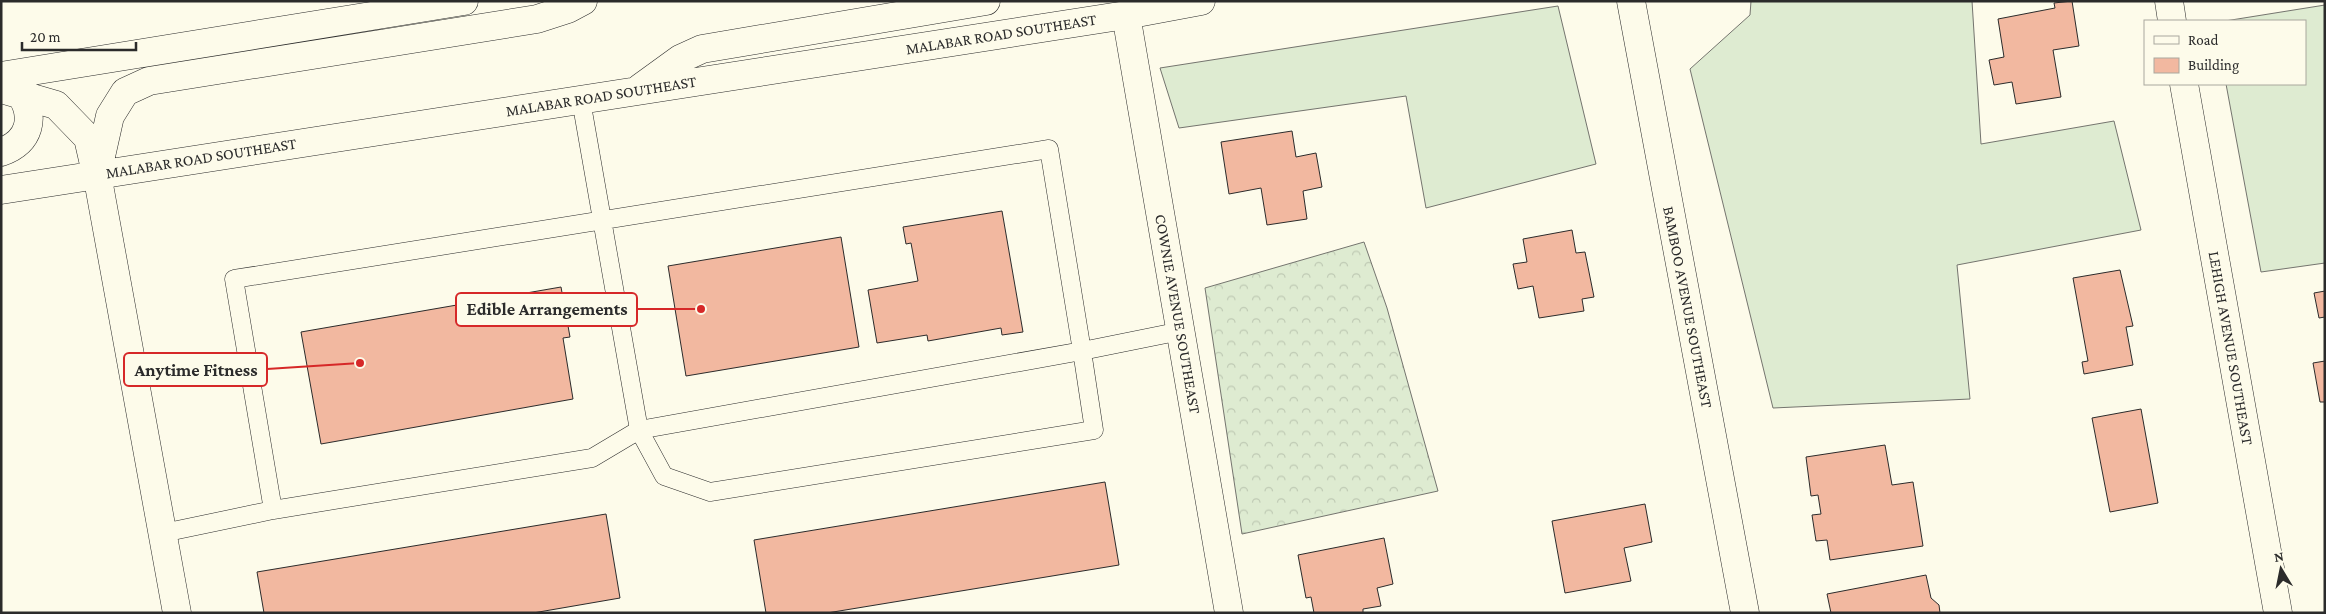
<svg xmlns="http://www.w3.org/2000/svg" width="2326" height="614" viewBox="0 0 2326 614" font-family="'Crimson Pro',serif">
<defs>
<pattern id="forest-crowns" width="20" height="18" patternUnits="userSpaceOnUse" patternTransform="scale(1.25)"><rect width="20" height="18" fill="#deebd1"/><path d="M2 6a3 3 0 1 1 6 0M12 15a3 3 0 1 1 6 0" fill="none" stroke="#bfcab4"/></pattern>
</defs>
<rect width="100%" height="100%" fill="#fdfbea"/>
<!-- grass -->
<path fill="#deebd1" stroke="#74746e" d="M1751,1H1972L1981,144L2114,121L2141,230L1957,265L1970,399L1773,408L1690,69L1750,15Z
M2325,5V263L2261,272L2226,84H2305V21H2225Z
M1558,6L1596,164L1426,208L1406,96L1179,128L1160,68Z"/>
<!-- forest -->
<path fill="url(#forest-crowns)" stroke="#74746e" d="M1364,242L1387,308L1438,491L1242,534L1205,288Z"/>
<!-- building -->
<path fill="#f2b8a0" stroke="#2b2b2b" d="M2072,1L2079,46L2053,50L2061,97L2016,104L2012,82L1994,85L1989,60L2004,57L1998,19L2055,8L2054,3Z
M1292,131L1296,157L1316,153L1322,187L1303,191L1307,219L1267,225L1261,188L1229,194L1221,142Z
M1002,211L1023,332L1002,335L1001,328L928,341L927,335L877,343L868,290L918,281L911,243L906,244L903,227Z
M1572,230L1576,253L1585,252L1594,297L1582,299L1584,311L1539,318L1533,286L1518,289L1513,264L1527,262L1523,239Z
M841,237L859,347L686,376L668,266Z
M2120,270L2133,326L2126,327L2133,365L2084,374L2082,362L2088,361L2073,278Z
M561,287L570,337L563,338L573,399L321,444L301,332Z
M2325,291V317L2319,318L2314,293Z
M2325,361V402H2320L2313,363Z
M2141,409L2158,503L2110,512L2092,418Z
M1885,445L1892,485L1913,482L1923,546L1830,560L1827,540L1816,541L1812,515L1821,514L1818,495L1811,496L1806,457Z
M1105,482L1119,565L827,613H766L754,540Z
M1645,504L1652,542L1624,548L1631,581L1565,593L1552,521Z
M606,514L620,598L533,613H264L257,572Z
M1384,538L1393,584L1377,588L1381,606L1363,609V613H1314L1311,597L1306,598L1298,555Z
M1926,575L1931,598L1939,605L1940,613H1831L1827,594Z"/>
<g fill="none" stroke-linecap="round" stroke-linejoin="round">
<defs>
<path id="service" d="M273,510L592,458L639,430L664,476L710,492L1094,430L1082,351L639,430L581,100
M163,533L273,510L234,279L1049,149L1082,351L1181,331"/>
<path id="minor" d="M1631,1L1745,613
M2169,1L2172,21
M1126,15L1229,613
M2184,84L2278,613
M97,174L177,613"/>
<path id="secondary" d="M1,76L464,1
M640,88L680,59L702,49L986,1
M1,89L56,105L88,138L96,173
M1,152C30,142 36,117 20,93
M97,174L110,116L125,92L149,81L537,19L568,9L583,1
M1,190L1126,15L1201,1"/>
</defs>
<!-- service casing -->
<use href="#service" stroke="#2b2b2b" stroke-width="19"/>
<!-- minor casing -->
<use href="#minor" stroke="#2b2b2b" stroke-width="29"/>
<!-- secondary casing -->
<use href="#secondary" stroke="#2b2b2b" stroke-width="29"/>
<!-- service -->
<use href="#service" stroke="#fdfbea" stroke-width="18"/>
<!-- minor -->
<use href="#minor" stroke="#fdfbea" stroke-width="28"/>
<!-- secondary -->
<use href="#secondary" stroke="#fdfbea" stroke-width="28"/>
</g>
<g text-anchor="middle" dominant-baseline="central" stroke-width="4" stroke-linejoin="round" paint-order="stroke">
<!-- street labels -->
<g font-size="16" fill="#2b2b2b" stroke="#fdfbea">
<text transform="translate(1001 34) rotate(-9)">MALABAR ROAD SOUTHEAST</text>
<text transform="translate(601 96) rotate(-9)">MALABAR ROAD SOUTHEAST</text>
<text transform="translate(201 158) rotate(-9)">MALABAR ROAD SOUTHEAST</text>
<text transform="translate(1688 307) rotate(79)">BAMBOO AVENUE SOUTHEAST</text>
<text transform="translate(1178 314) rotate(80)">COWNIE AVENUE SOUTHEAST</text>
<text transform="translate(2231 348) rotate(80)">LEHIGH AVENUE SOUTHEAST</text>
</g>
</g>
<!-- callouts -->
<path fill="none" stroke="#d62828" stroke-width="2" d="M701 309L637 309M360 363L267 369"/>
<g fill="#d62828" stroke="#fdfbea" stroke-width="2">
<circle cx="701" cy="309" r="5"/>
<circle cx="360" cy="363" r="5"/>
</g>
<g fill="#fdfbea" stroke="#d62828" stroke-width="2">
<rect x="456" y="293" width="181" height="33" rx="5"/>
<rect x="124" y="353" width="143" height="33" rx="5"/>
</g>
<g font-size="18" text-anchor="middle" font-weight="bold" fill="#2b2b2b">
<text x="547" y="315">Edible Arrangements</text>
<text x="196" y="376">Anytime Fitness</text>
</g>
<!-- border -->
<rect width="2326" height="614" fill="none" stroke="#2b2b2b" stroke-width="5"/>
<!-- legend -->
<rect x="2144" y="20" width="162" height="65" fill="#fdfbea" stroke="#a9a89e"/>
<rect x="2154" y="36" width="25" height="8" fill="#fdfbea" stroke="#a9a89e"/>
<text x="2188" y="45" font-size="15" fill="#2b2b2b">Road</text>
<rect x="2154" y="58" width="25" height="15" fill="#f2b8a0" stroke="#a9a89e"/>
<text x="2188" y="70" font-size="15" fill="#2b2b2b">Building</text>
<!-- north arrow -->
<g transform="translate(2281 569) rotate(350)" stroke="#fdfbea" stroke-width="4" paint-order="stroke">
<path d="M0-4L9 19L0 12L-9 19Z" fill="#2b2b2b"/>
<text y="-8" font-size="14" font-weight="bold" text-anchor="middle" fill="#2b2b2b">N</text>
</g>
<!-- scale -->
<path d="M22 42v8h114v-8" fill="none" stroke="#2b2b2b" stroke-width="2.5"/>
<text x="30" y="42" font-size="15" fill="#2b2b2b" stroke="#fdfbea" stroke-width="4" paint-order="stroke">20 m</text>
</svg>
